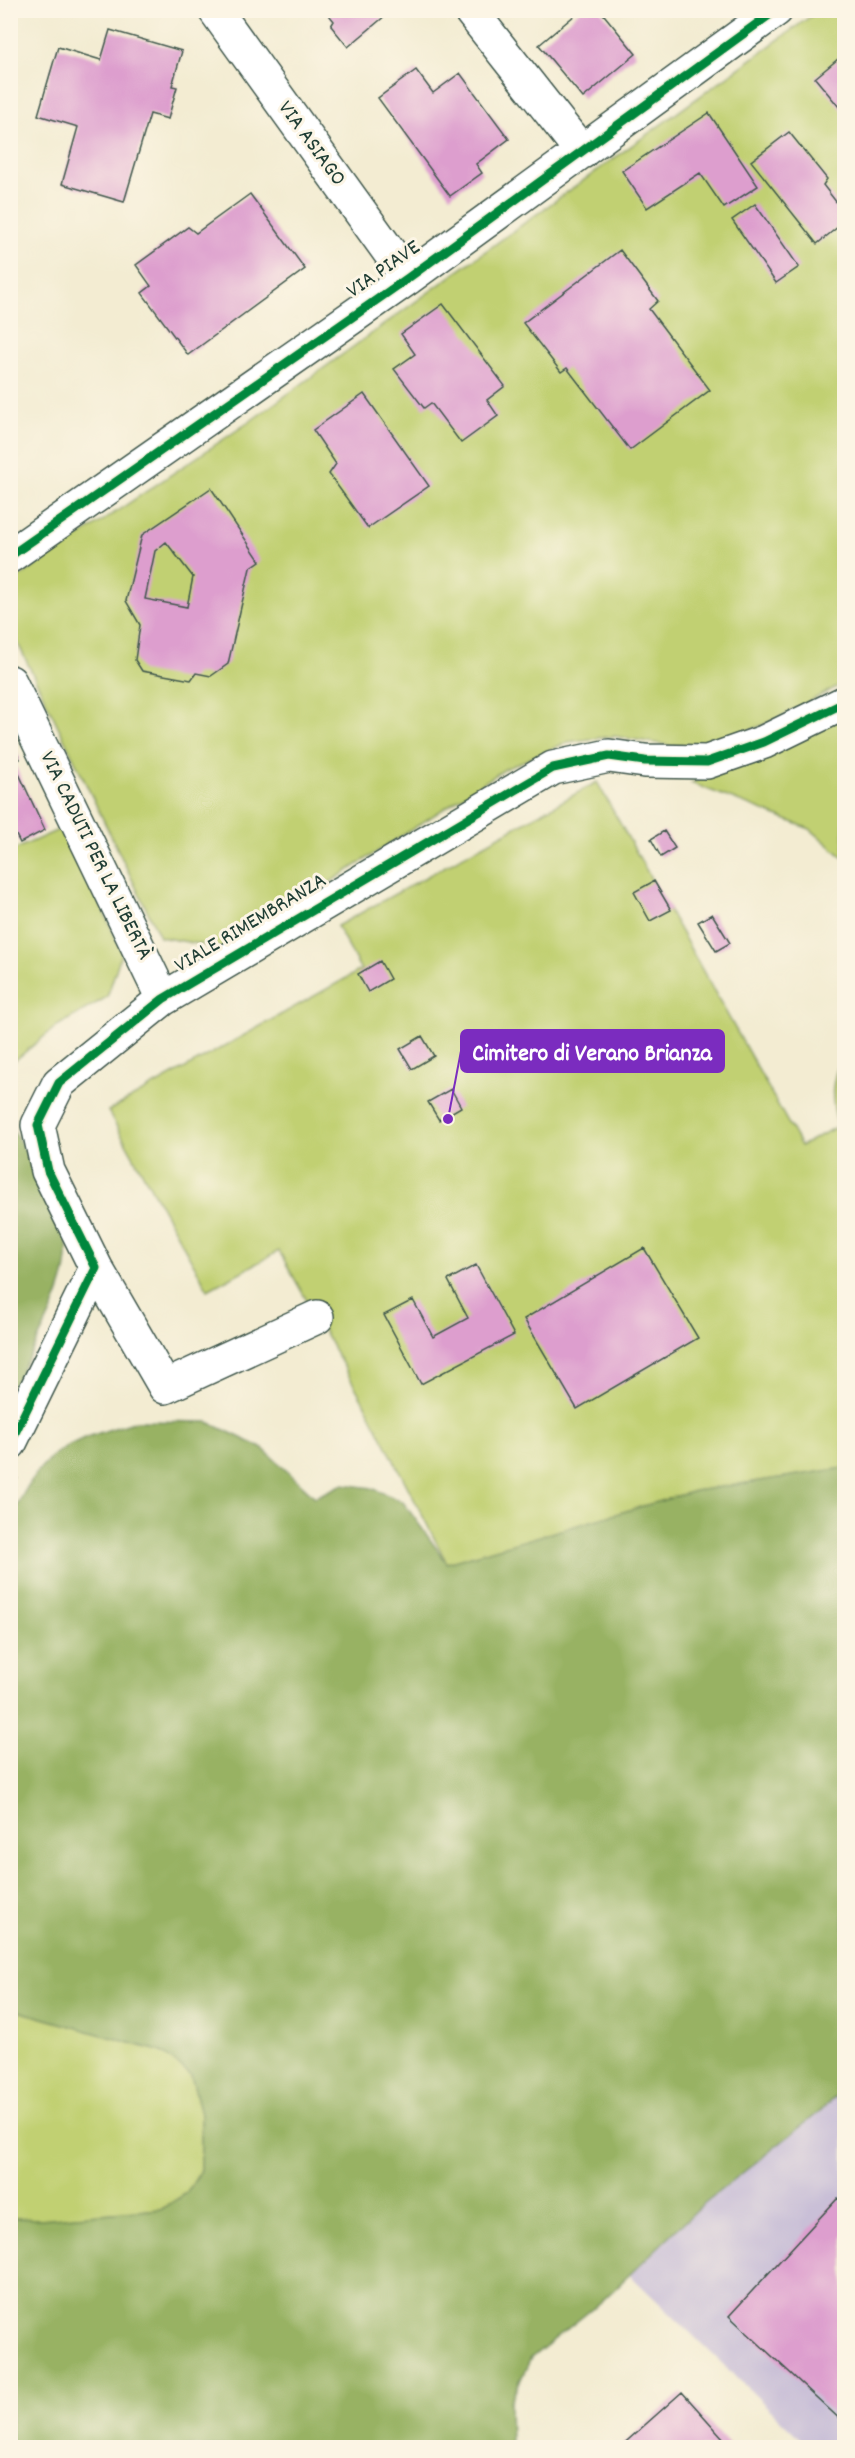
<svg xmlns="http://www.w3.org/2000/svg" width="855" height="2458" viewBox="0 0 855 2458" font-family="Dekko,sans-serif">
<rect width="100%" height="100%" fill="#fcf5e5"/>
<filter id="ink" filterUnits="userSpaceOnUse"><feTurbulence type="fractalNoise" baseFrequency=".0167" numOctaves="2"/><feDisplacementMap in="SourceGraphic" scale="12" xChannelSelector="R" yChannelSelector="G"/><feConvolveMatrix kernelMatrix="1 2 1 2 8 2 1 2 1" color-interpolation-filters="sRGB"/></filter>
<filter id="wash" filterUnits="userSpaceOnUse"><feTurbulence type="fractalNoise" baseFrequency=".008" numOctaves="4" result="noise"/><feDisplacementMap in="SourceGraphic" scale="24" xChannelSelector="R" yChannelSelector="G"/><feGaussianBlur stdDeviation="1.35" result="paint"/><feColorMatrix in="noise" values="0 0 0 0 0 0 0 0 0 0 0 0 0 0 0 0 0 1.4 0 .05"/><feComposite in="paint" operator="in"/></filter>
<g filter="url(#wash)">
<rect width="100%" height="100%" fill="#f3ecd2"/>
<!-- industrial -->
<path fill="#c9bfd7" d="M844,2088V2447H809L630,2275L702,2205L818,2113Z"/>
<!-- green -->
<path fill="#c1d072" stroke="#708653" stroke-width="1.5" d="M818,11H844V683L780,717L729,740L672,746L614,736L568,742L505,769L227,949L160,937L11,629V600L18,578L249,422Z
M844,714V858L810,829L691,783L806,736Z
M597,782L801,1146L838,1126C830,1097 830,1081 844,1054V1468L695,1491L447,1563L367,1408L279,1251L208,1290L108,1111L361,970L337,926Z
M65,827L122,952L107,997L57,1026L13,1062L11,1068V851Z
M11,2009L162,2052L191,2075L201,2114V2170L187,2193L161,2209L41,2219L11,2218Z"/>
<!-- forest -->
<path fill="#98b264" stroke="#5c784c" stroke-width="1.5" d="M11,1126C28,1158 50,1190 63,1224C83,1274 32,1347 11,1391Z
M137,1421L208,1422L262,1448L315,1497L343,1484L372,1488L403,1502L447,1563L695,1491L844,1468V2088L818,2113L702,2205L602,2301L531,2358L510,2402L511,2447H11V2218L41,2219L162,2209L187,2193L201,2170V2114L191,2075L162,2052L11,2009V1518C20,1500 30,1479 45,1463C68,1439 106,1431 137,1421Z"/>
<g id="blocks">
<!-- building -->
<path fill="#dd9ece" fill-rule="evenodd" d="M325,10H392L348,47L331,26L334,21Z
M581,10H600L636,54L583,98L539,45Z
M110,30L182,51L172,86L177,87L168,119L150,114L124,202L62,184L78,127L38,115L58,47L101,60Z
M844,54V113L815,78Z
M416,70L433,93L460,73L509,139L476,164L482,173L450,196L378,98Z
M709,113L758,186L724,208L700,173L647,208L622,171Z
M789,132L827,179L823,185L844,212V222L817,244L751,161Z
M250,194L305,269L188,355L142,293L151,286L136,265L188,227L196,233Z
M755,204L799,267L776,283L732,220Z
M620,250L658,301L649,309L710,390L630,450L567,368L561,372L523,323Z
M443,304L505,386L487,400L498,416L461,443L431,403L424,408L394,369L415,354L401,334Z
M364,394L429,486L368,528L329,474L336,464L313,430Z
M211,488L260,561L250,568L228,664L211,676L196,673L191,680L142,671L135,660L140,625L126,601L142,535ZM166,542L193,577L187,607L145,599L155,551Z
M10,740L20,759L14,763L45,830L20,843L10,823Z
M664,831L675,848L661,857L651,839Z
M654,881L671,910L650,921L634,892Z
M712,914L730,943L716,951L698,922Z
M380,961L390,979L368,992L358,974Z
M422,1036L434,1056L412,1069L400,1049Z
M451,1089L461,1107L439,1120L428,1102Z
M644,1248L698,1338L577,1409L524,1319Z
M476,1265L514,1335L421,1384L384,1315L413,1300L433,1337L468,1318L448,1280Z
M838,2198L844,2205V2423L729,2316Z
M682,2392L732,2448H619Z"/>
</g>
</g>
<g filter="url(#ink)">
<use href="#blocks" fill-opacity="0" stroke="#3f574c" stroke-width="1.5"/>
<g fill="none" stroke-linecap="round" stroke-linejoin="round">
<defs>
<path id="minor" d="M215,10L408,278
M470,10L582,152
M10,556L408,278L776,10
M10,682L163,999
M96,1268L165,1387L317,1317
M10,1443L96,1268L48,1171L38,1125L59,1083L163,999L553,768L609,756L645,761L707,762L764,742L844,703"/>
</defs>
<!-- minor casing -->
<use href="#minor" stroke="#3f574c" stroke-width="36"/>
<!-- path -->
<path stroke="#3f574c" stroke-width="4" stroke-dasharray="1.5 4.5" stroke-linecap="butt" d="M10,1489L17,1477"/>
<!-- minor -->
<use href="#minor" stroke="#fff" stroke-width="33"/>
<defs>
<path id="cycleway" d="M10,556L408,278L776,10
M10,1443L96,1268L48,1171L38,1125L59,1083L163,999L553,768L609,756L645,761L707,762L764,742L844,703"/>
</defs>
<!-- cycleway casing -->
<use href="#cycleway" stroke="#fcf5e5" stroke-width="13"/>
<!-- cycleway -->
<use href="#cycleway" stroke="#00873e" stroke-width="9"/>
</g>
</g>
<g text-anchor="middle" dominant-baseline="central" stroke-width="6" stroke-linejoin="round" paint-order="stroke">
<!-- street labels -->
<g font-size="22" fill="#1f3d34" stroke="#fcf5e5">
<text transform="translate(311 144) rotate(54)">VIA ASIAGO</text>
<text transform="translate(384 270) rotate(-35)">VIA PIAVE</text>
<text transform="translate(95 856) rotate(64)">VIA CADUTI PER LA LIBERTÀ</text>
<text transform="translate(251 924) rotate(-31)">VIALE RIMEMBRANZA</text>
</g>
</g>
<!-- callouts -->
<path fill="none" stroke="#7b2cbf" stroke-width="2" d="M448 1119L461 1051"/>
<circle fill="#7b2cbf" stroke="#fcf5e5" stroke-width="2" cx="448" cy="1119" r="6"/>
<rect fill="#7b2cbf" stroke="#7b2cbf" stroke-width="2" x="461" y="1030" width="263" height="42" rx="6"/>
<g font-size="24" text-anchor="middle" font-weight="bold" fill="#fff">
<text x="592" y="1060">Cimitero di Verano Brianza</text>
</g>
<!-- margin -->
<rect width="855" height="2458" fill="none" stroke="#fcf5e5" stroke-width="36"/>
</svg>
